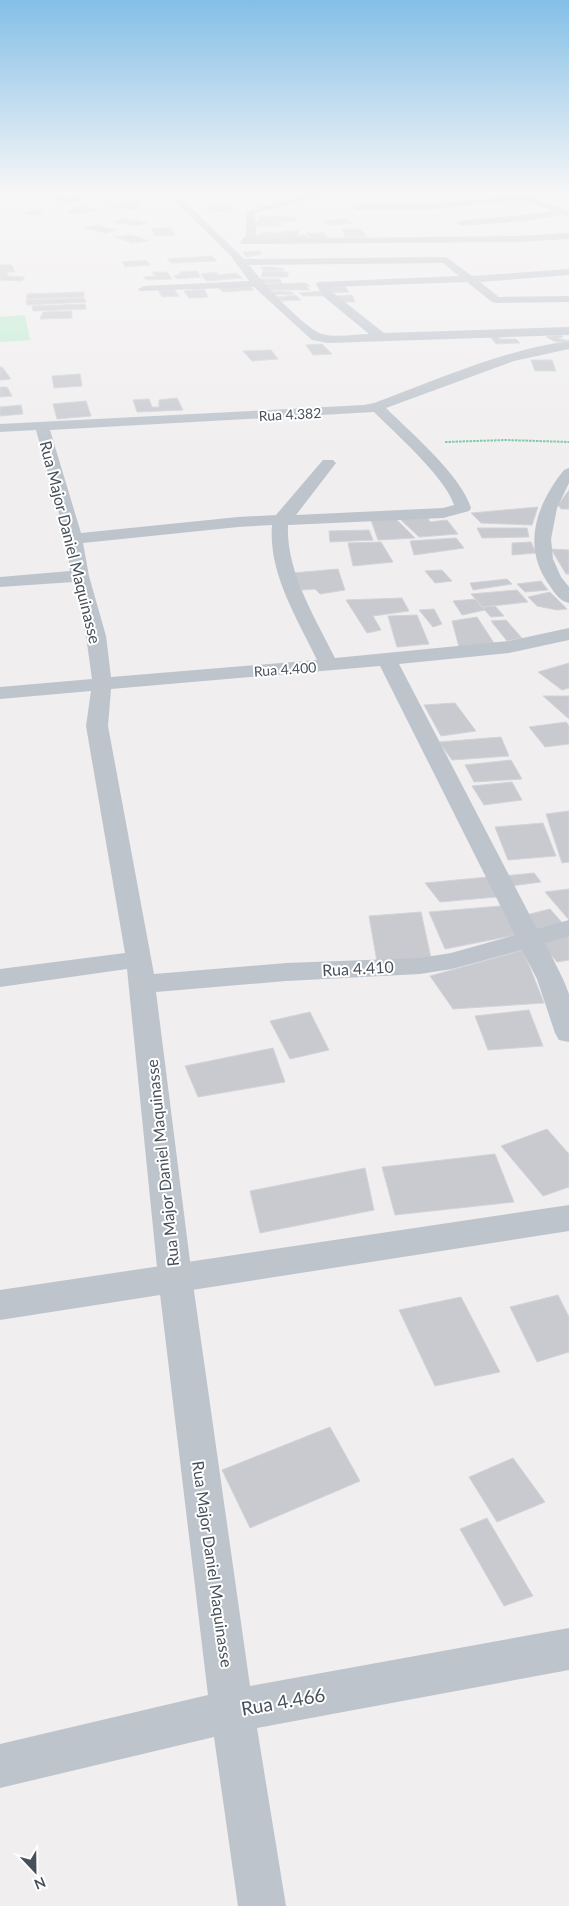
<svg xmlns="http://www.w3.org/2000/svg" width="569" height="1906" viewBox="0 0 569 1906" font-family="Lato,sans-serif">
<rect width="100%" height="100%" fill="#f0eeee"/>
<!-- green -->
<path fill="#beecd1" d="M25,315L30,340L0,342V317Z"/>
<!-- building -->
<path fill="#c8cad0" stroke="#d2d4d9" d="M125,193H138L125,195L131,198L120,199L103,195Z
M58,196L64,198L75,196L82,199L64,203L48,197Z
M131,201L142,204L132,206L141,208L132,210L108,205Z
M226,206L236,210L212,212L205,208Z
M74,207H86L85,208L98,209L95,212L67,214Z
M38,209L44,211L37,212L45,214L35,216L21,213Z
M259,216L295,217L296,221L259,222Z
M124,218L147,223L134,226L113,222Z
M345,219L353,223L329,225L324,221Z
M256,222H279V226H253Z
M97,225L117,230L105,233L83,228Z
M171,227L174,235L155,236L152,229Z
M342,229H362L366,237H345Z
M283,231H299L298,235H306L310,240L249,241L252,235H260L261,232L281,233Z
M306,233H323L329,238L312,239Z
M131,235L149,241L132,243L115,237Z
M259,251L262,254L246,257L243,252Z
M212,256L217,261L172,263L167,259Z
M146,260L150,265L125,267L122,262Z
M0,265H12L15,272H7L8,276L25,277L22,281L0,280Z
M261,267H274L275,268H283L284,270L264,271Z
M197,271L201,277L177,279L174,276L180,274L179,272Z
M263,271L288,272V277H261Z
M152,272H167L172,279L147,280L143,277L155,276Z
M216,272L219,275L236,273L242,278L206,281L201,274Z
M257,279H280L282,283H260Z
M304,283L308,284L310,286H306L310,290H267L263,284Z
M248,285L254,290L223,292L218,287Z
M326,285H344L349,292L331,293Z
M174,289L179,296L162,297L158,290Z
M204,289L208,297L189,298L184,291Z
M279,291L292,292L294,294L272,295L269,292Z
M320,291L325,296H303L299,293Z
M84,292V297L27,299V294Z
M296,295L301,300L282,301L276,297Z
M352,295L355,302H340L337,296Z
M84,298L86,302L27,305L26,300Z
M85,304L86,309L33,311L32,306Z
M72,311V318L40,319L43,312Z
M561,335L563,337L557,338L569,341L556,342L546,337Z
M490,336H498L500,339H516L520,343L496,344Z
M322,344L332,354L313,355L306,345Z
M271,350L278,359L252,361L243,351Z
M531,360H552L556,371H535Z
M0,367H2L11,379L0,380Z
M80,374L82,386L54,388L52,376Z
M0,387H7L12,396L0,397Z
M177,398L183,410L137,412L133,400L149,399L152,407H159V400Z
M86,401L91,416L57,419L53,404Z
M21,405L23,414L0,416V407Z
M569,490V509H561L558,505Z
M538,507L532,525L481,523L471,513Z
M427,516L430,522L447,520L458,534L419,537L399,518Z
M395,518L415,538L378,540L371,520Z
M477,528H527L529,537L482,538Z
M369,530L373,540L330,542L329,531Z
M456,538L464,548L414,555L410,541Z
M381,542L393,562L353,566L348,543Z
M531,542L536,553L512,555V543Z
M551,549L569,550V574H566Z
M338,569L345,590L320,594L315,589L302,590L293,573Z
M442,570L452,581L435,583L425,571Z
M507,579L512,584L473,590L470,583Z
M541,581L548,590L525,592L517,584Z
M517,590L528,602L482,607L471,594Z
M550,592L567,609L557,610L537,606L528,597Z
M402,598L409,611L373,616L381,630L367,633L346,600Z
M476,599L485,610L462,615L453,601Z
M495,606L504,616L491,617L482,607Z
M434,609L442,624L433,627L419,610Z
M417,615L429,644L397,647L388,616Z
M477,617L494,643L459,647L452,621Z
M506,620L522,638L507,641L491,621Z
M569,663V688L562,690L538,672Z
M543,696H569V719Z
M455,703L476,731L441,736L424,705Z
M566,722L569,726V744L545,747L529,727Z
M501,737L509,756L452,760L439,742Z
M511,760L522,779L474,782L465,765Z
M512,782L522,800L484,805L472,786Z
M569,811V862L562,863L546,814Z
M543,823L556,856L508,860L495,827Z
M534,873L541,882L511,886L503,876Z
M488,877L496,897L440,902L425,883Z
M569,889V920L545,892Z
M501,906L516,935L445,949L429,912Z
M550,909L565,926L532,931L522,916Z
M421,912L431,958L377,962L369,916Z
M569,934V960L557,962L538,940Z
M523,950L544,1003L453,1009L430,976Z
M529,1010L543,1046L488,1050L475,1016Z
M310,1012L329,1050L290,1059L270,1021Z
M273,1048L285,1082L198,1097L185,1066Z
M547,1129L569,1154V1187L543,1196L501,1146Z
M495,1154L514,1202L395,1215L382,1167Z
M365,1168L374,1210L260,1233L250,1191Z
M558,1295L569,1317V1352L537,1362L510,1307Z
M461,1297L500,1372L435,1386L399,1310Z
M330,1427L360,1481L250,1528L222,1470Z
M513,1458L545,1502L497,1522L469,1477Z
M487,1518L533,1596L504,1606L460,1529Z"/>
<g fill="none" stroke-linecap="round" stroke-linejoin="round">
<!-- path-far1 -->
<path stroke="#78c7a3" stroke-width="1" stroke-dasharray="1 1" stroke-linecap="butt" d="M216,206L232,205"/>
<!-- path -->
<path stroke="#78c7a3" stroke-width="2" stroke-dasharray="2.5 1" stroke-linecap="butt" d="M445,442L506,440L569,442"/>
<!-- minor -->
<path fill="#bdc4cc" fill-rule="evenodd" d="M167,193H176L244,259L446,257L472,276L569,269V275L480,282L499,297L569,296V302L496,303L492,302L467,282L329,287L332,292L384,333L569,327V335L328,343L312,340L254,287L140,291L138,289L144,286L249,281L231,256ZM443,263L459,276L318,282L316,284L323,296L369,334C355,334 337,338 322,334C306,330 260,280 249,265Z
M310,193H385L381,196L310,199L256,213L255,214L256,235L253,239L518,236L569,233V239L518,242L241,244L240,242L246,235L247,211Z
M541,193H567L563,196L434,209L357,210L352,207L357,204L434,203Z
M563,209L566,210V214L525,221L462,226L457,223L462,220L525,215Z
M569,341V349L514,361L386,408C411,433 461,475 471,508L469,511L443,518L288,525C286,572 315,617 335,658L509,641L569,628V640L509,653L399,664L537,929L569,920V936L545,943L563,979L569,994V1042L559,1040L555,1033L537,979L522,950L452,969L420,974L286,981L156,992L192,1277L250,1686L569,1628V1670L257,1728L286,1906H238L214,1737L0,1788V1744L208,1695L158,1277L127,969L0,987V969L125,953L86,726L91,691L0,699V687L92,679L86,636L73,582L0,587V577L70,571L66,539L36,430L0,432V424L364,405L374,403C437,380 502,350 569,341ZM374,412C395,433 446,478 454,505L443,508L296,515L336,463L333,460H323L276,515L238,517L81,533L50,430ZM272,525C268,573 297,618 317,660L111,677L106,636L89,576L83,543L238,527ZM380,666L515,935L451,953L420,958L286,963L154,974L108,726L111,689Z
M569,468V483L557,508L551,539L553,559L561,577L569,587V603C560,601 555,594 550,586C521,547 536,505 564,470Z"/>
<!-- tertiary -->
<path fill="#bdc4cc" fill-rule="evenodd" d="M569,1205V1231L0,1320V1290Z"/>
<!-- secondary -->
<path fill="#bcc5d0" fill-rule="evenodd" d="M505,193H518L569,211V217Z"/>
</g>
<!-- sky -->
<linearGradient id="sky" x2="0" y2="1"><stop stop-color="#84bfe7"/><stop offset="0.42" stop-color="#f8f7f7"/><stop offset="1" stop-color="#f8f7f7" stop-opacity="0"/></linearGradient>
<rect width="569" height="459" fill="url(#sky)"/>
<g text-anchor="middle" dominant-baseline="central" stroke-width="4" stroke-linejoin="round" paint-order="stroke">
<!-- far-street labels -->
<g font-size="14" fill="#47505a" stroke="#fff">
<text transform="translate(290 414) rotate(-3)">Rua 4.382</text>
<text transform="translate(285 669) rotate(-4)">Rua 4.400</text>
</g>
<!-- street labels -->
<g font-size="16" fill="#47505a" stroke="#fff">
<text transform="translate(71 542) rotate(76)">Rua Major Daniel Maquinasse</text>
<text transform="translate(358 968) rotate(-3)">Rua 4.410</text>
<text transform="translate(162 1163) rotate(-96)">Rua Major Daniel Maquinasse</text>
<text transform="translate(213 1564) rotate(82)">Rua Major Daniel Maquinasse</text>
</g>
<!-- near-street labels -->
<g font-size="19" fill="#47505a" stroke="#fff">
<text transform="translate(283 1701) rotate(-10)">Rua 4.466</text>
</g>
</g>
<!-- north arrow -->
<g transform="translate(35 1871) rotate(158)" stroke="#ffffff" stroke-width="4" paint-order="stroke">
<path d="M0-4L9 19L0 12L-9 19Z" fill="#47505a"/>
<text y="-8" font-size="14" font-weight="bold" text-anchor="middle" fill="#47505a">N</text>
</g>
</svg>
